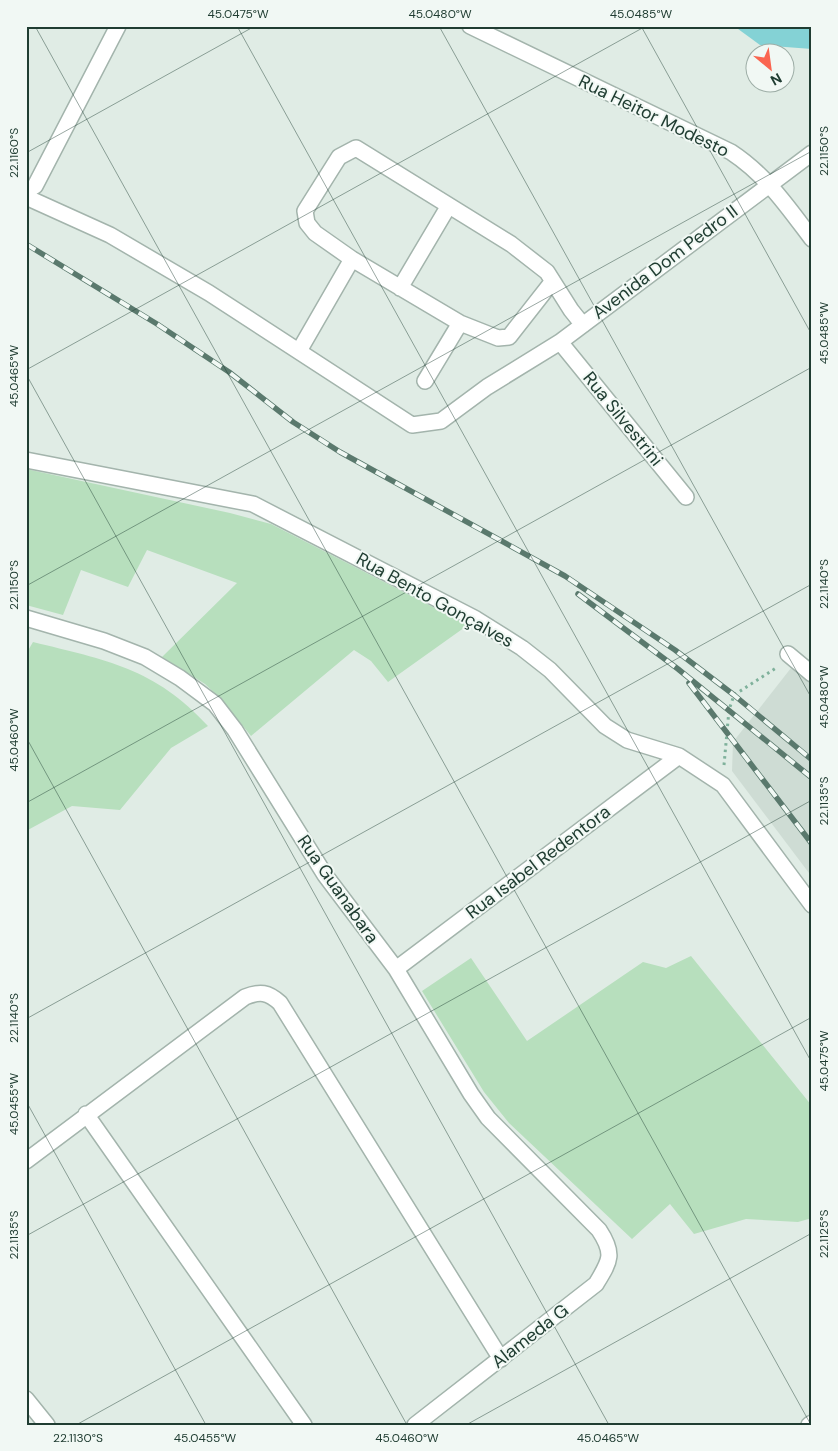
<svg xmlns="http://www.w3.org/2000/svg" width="838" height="1451" viewBox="0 0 838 1451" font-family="'DM Sans',sans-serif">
<rect width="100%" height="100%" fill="#e0ece5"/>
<!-- built -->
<path fill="#cedcd4" d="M791,668L812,685V877L732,771L733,742Z"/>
<!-- green -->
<path fill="#b7dfbd" d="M26,469L230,513L271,524L468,625L388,682L371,661L354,650L251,736L221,699L205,684L162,657L237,583L147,550L128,587L81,570L63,615L26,605Z
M33,642C106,660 155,668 208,726L171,748L120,810L72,806L26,831V654Z
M691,956L812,1106V1218L798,1222L746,1219L694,1234L670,1204L632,1239L509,1123L484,1092L422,991L471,958L527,1041L643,962L666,968Z"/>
<!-- water -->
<path fill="#84d2d5" d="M734,26H812V49L760,45Z"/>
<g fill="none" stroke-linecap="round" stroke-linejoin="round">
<defs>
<path id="minor" d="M470,26L731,152C766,175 787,206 812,239
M26,191L35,186L118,26
M26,197L110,235L209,293L412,425L441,421L487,387L560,342L812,153
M552,282L509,337L498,338L460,323L352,259L315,233L307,223L305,211L339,157L356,148L511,244L547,272L571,310L583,325
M400,288L448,207
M560,342L686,497
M299,351L352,259
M425,381L460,323
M26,460L253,504L476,619L522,648L550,670L605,726L627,740L679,756L723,785L812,905
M26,618L104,641L145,657L180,678L215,704L235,730L325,875L396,969L471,1094L488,1118L599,1230C615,1254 610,1261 596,1284L415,1425
M788,654L812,674
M396,969L679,756
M86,1114L304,1425
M26,1161L245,997C260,991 268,992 280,1003L501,1359
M26,1399L47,1425
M809,1425L812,1423"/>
</defs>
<!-- minor casing -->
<use href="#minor" stroke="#a3b4ac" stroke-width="18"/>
<!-- path -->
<path stroke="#7fb19b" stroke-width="3" stroke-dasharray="2.5 4" stroke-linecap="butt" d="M724,765L729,710L734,695L776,668"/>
<!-- minor -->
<use href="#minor" stroke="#fff" stroke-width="15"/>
<defs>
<path id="rail" d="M26,244L157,324L229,372L293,422L340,452L565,576L675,650L734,695L812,760
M578,594L678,669L812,778
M689,683L812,844"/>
</defs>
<!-- rail casing -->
<use href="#rail" stroke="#5a796d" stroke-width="5.5"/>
<!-- rail -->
<use href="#rail" stroke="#f1f8f4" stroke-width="4" stroke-dasharray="11" stroke-linecap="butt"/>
</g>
<!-- ticks -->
<path fill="none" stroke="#203d32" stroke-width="1" stroke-opacity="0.45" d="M35,26L811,1425M237,26L812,1063M439,26L812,699M641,26L812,335M26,153L255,26M26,370L646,26M26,374L609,1425M26,586L812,151M26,737L407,1425M26,803L812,367M26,1019L812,584M26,1101L206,1425M26,1236L812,800M76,1425L812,1017M466,1425L812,1233"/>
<g text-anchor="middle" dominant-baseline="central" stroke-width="4" stroke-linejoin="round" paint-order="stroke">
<!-- street labels -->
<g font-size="18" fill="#203d32" stroke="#f1f8f4">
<text transform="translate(654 116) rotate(26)">Rua Heitor Modesto</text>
<text transform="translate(665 262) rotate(-37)">Avenida Dom Pedro II</text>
<text transform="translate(623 419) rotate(51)">Rua Silvestrini</text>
<text transform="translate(435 600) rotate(29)">Rua Bento Gonçalves</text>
<text transform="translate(538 862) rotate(-37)">Rua Isabel Redentora</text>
<text transform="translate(338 889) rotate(55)">Rua Guanabara</text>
<text transform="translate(530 1336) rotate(-38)">Alameda G</text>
</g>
</g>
<!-- border -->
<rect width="838" height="1451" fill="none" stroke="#f1f8f4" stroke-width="55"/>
<!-- north arrow -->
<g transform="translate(770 68) rotate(151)"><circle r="24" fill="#f1f8f4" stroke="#9dada6"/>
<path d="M0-4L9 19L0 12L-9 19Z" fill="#fa6550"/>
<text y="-8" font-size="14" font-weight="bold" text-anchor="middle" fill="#203d32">N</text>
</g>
<rect x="28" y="28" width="782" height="1396" fill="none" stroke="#203d32" stroke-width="2"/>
<g font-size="12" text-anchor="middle" fill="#203d32">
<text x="238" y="18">45.0475°W</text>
<text x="440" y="18">45.0480°W</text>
<text x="641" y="18">45.0485°W</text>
<text transform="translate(824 151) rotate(-90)" y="4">22.1150°S</text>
<text transform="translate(14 153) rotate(-90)" y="4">22.1160°S</text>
<text transform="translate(824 333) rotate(-90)" y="4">45.0485°W</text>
<text transform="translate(14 376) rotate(-90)" y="4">45.0465°W</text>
<text transform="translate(824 584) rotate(-90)" y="4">22.1140°S</text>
<text transform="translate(14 585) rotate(-90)" y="4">22.1150°S</text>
<text transform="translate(824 697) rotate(-90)" y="4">45.0480°W</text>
<text transform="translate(14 740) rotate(-90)" y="4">45.0460°W</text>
<text transform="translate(824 801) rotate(-90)" y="4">22.1135°S</text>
<text transform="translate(14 1018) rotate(-90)" y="4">22.1140°S</text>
<text transform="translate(824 1061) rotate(-90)" y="4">45.0475°W</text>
<text transform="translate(14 1104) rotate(-90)" y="4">45.0455°W</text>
<text transform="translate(824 1234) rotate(-90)" y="4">22.1125°S</text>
<text transform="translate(14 1235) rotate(-90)" y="4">22.1135°S</text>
<text x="78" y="1442">22.1130°S</text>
<text x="205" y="1442">45.0455°W</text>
<text x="407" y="1442">45.0460°W</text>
<text x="608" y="1442">45.0465°W</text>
</g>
</svg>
